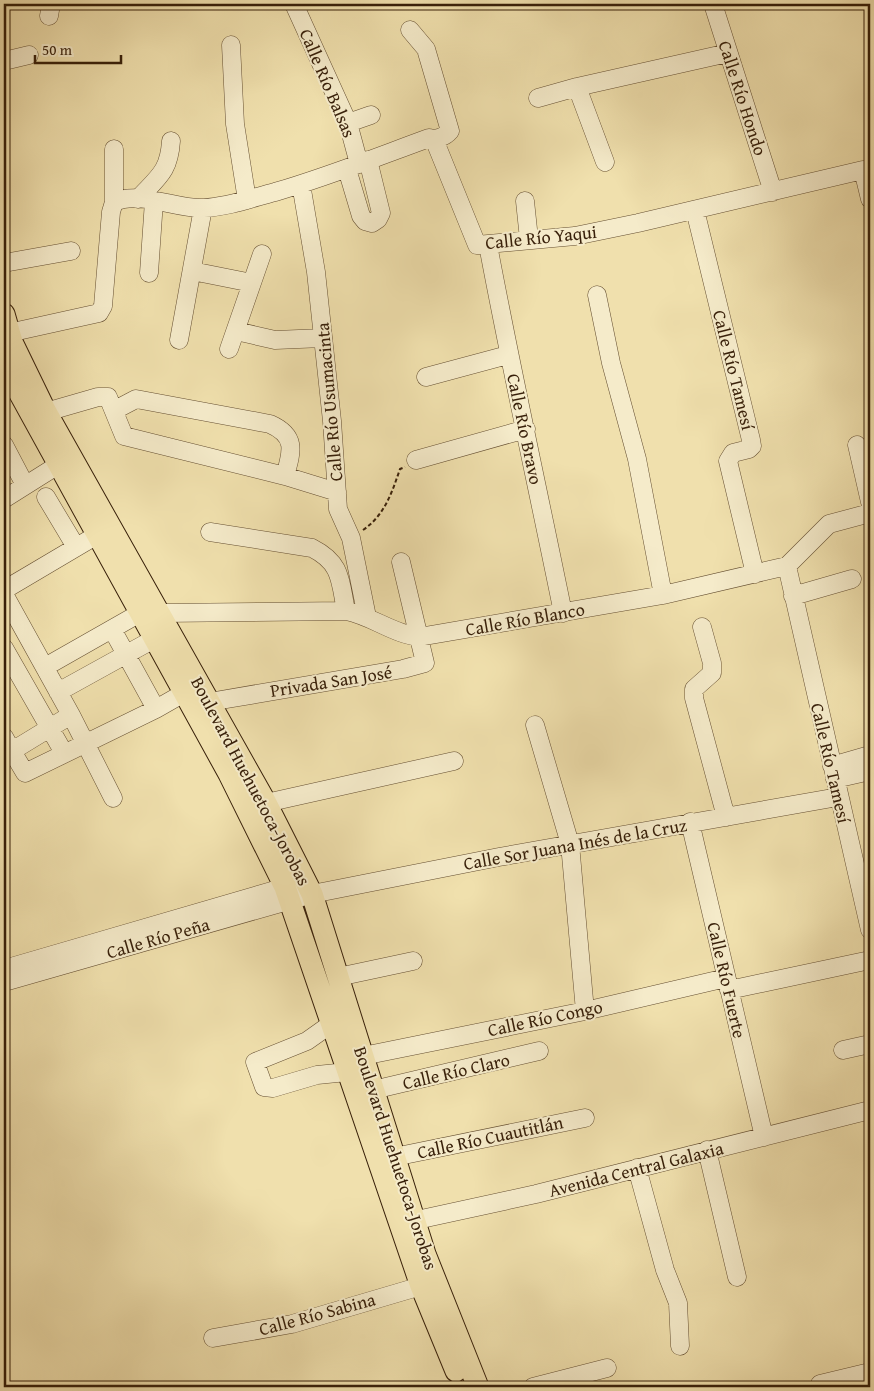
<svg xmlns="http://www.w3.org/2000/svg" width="874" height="1391" viewBox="0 0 874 1391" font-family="'Gentium Book Plus',serif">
<rect width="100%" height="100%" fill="#f0e0ad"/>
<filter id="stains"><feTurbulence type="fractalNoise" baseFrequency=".004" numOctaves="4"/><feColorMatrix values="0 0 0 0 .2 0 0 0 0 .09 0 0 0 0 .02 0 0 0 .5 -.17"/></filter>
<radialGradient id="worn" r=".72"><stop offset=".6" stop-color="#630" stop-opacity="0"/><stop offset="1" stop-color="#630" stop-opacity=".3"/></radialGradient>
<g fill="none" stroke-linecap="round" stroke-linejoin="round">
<defs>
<path id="minor" d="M294,4L348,123L359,164
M713,4L773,192
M49,16L51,4
M231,45L235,124L247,200
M4,61L29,55
M577,87L605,162
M538,98L577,87L728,53
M348,123L371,115
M434,139L477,245L575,236L638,223L863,170L870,199
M347,169L361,216L365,221L372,223L378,219L381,213L368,160
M301,184L316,272L332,421L338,509L351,538L367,617
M138,199C158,177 169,172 171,141
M525,201L529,239
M114,202C139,190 178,210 204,208C228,207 252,198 275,192C327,177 377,157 429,138C436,140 445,137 450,131L426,49L410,30
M695,210L751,440L752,446L749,449L733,453L728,461L755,574
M488,245C511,368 538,490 563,613
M4,263L71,251
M192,271L252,283
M149,273L154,201
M597,295L611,363L637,459L663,595
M236,331L275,340L323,338
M4,334L99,313L103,306L111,212L114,202V149
M179,340L203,208
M229,349L262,254
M426,377L508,355
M46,412L98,397H108L124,436L285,476C292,451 297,436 270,424L136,399L115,410
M4,445L25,485
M857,445L870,502
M416,460L526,429
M285,476L337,492
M46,497L76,547
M4,499L58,465
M210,532L312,548C342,563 340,581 346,611
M787,566L870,930
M4,590L97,535
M4,594L71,715L12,751L4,737
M793,596L852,579
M161,613L346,611C372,616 393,634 419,637L663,595L787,566L829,524L870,513
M702,627L712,663V673L694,689V698L726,817
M4,648L64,753
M45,667L140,613
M58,692L154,639
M209,702L403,669L425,663L401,562
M156,709L184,693
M71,715L113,798
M535,725L570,844L585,1011
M12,751L25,773L156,709L112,629
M832,766L870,755
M835,779L870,771
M266,803L454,761
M690,822L764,1137
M4,969L296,884
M338,977L413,961
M4,982L312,894L499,857L838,797
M729,990L870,960
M331,1024L307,1041L255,1062L264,1087L273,1088L317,1075L347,1072
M843,1050L870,1044
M363,1056L585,1011L726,978
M373,1090L539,1051
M707,1150L737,1277
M394,1157L585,1118
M637,1168L665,1270L678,1303L680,1346
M403,1223L536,1194L870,1110
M213,1338L292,1324L421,1286
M820,1384L870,1372
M533,1387L607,1368"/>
<path id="major" d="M4,314L12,342L46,412L266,803L312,894L425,1254L478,1387
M4,365L229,774L285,887L421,1286L456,1371"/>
</defs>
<!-- minor casing -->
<use href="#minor" stroke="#654f32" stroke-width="19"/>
<!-- major casing -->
<use href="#major" stroke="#371f09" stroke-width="23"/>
<!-- path -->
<path stroke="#371f09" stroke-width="2" stroke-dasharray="4 2.5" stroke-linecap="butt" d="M363,530C385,515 392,492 400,469L405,467"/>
<!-- minor -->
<use href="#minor" stroke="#f5ebca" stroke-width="18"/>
<!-- major -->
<use href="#major" stroke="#f0e0ad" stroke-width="21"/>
</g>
<g text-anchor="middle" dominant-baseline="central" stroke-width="4" stroke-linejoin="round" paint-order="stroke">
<!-- street labels -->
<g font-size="18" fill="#371f09" stroke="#f5ebca">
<text transform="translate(328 83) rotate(67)">Calle Río Balsas</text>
<text transform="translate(743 98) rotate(72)">Calle Río Hondo</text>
<text transform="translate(541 237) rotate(-6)">Calle Río Yaqui</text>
<text transform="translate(734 370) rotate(76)">Calle Río Tamesí</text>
<text transform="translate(329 402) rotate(-95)">Calle Río Usumacinta</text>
<text transform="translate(525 429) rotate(78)">Calle Río Bravo</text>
<text transform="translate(525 619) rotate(-10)">Calle Río Blanco</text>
<text transform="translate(331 681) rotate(-9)">Privada San José</text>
<text transform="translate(831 763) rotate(77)">Calle Río Tamesí</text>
<text transform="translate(251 781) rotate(62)">Boulevard Huehuetoca-Jorobas</text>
<text transform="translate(575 844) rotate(-10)">Calle Sor Juana Inés de la Cruz</text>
<text transform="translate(158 938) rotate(-16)">Calle Río Peña</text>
<text transform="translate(727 980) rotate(77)">Calle Río Fuerte</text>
<text transform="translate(545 1018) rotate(-12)">Calle Río Congo</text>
<text transform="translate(456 1071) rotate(-13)">Calle Río Claro</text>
<text transform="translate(490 1137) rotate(-12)">Calle Río Cuautitlán</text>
<text transform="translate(396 1158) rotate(72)">Boulevard Huehuetoca-Jorobas</text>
<text transform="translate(636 1169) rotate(-14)">Avenida Central Galaxia</text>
<text transform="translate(317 1314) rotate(-15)">Calle Río Sabina</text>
</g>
</g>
<!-- margin -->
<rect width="874" height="1391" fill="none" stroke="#f0e0ad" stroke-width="20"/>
<rect x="5" y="5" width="864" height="1381" fill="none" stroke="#371f09" stroke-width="2.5"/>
<rect x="10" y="10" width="854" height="1371" fill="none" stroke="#371f09"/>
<!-- scale -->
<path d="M35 55v8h86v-8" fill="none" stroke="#371f09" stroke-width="2.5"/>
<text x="42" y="55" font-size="15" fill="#371f09" stroke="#f5ebca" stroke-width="4" paint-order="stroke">50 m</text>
<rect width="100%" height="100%" filter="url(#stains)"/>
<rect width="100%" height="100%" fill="url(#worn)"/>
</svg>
